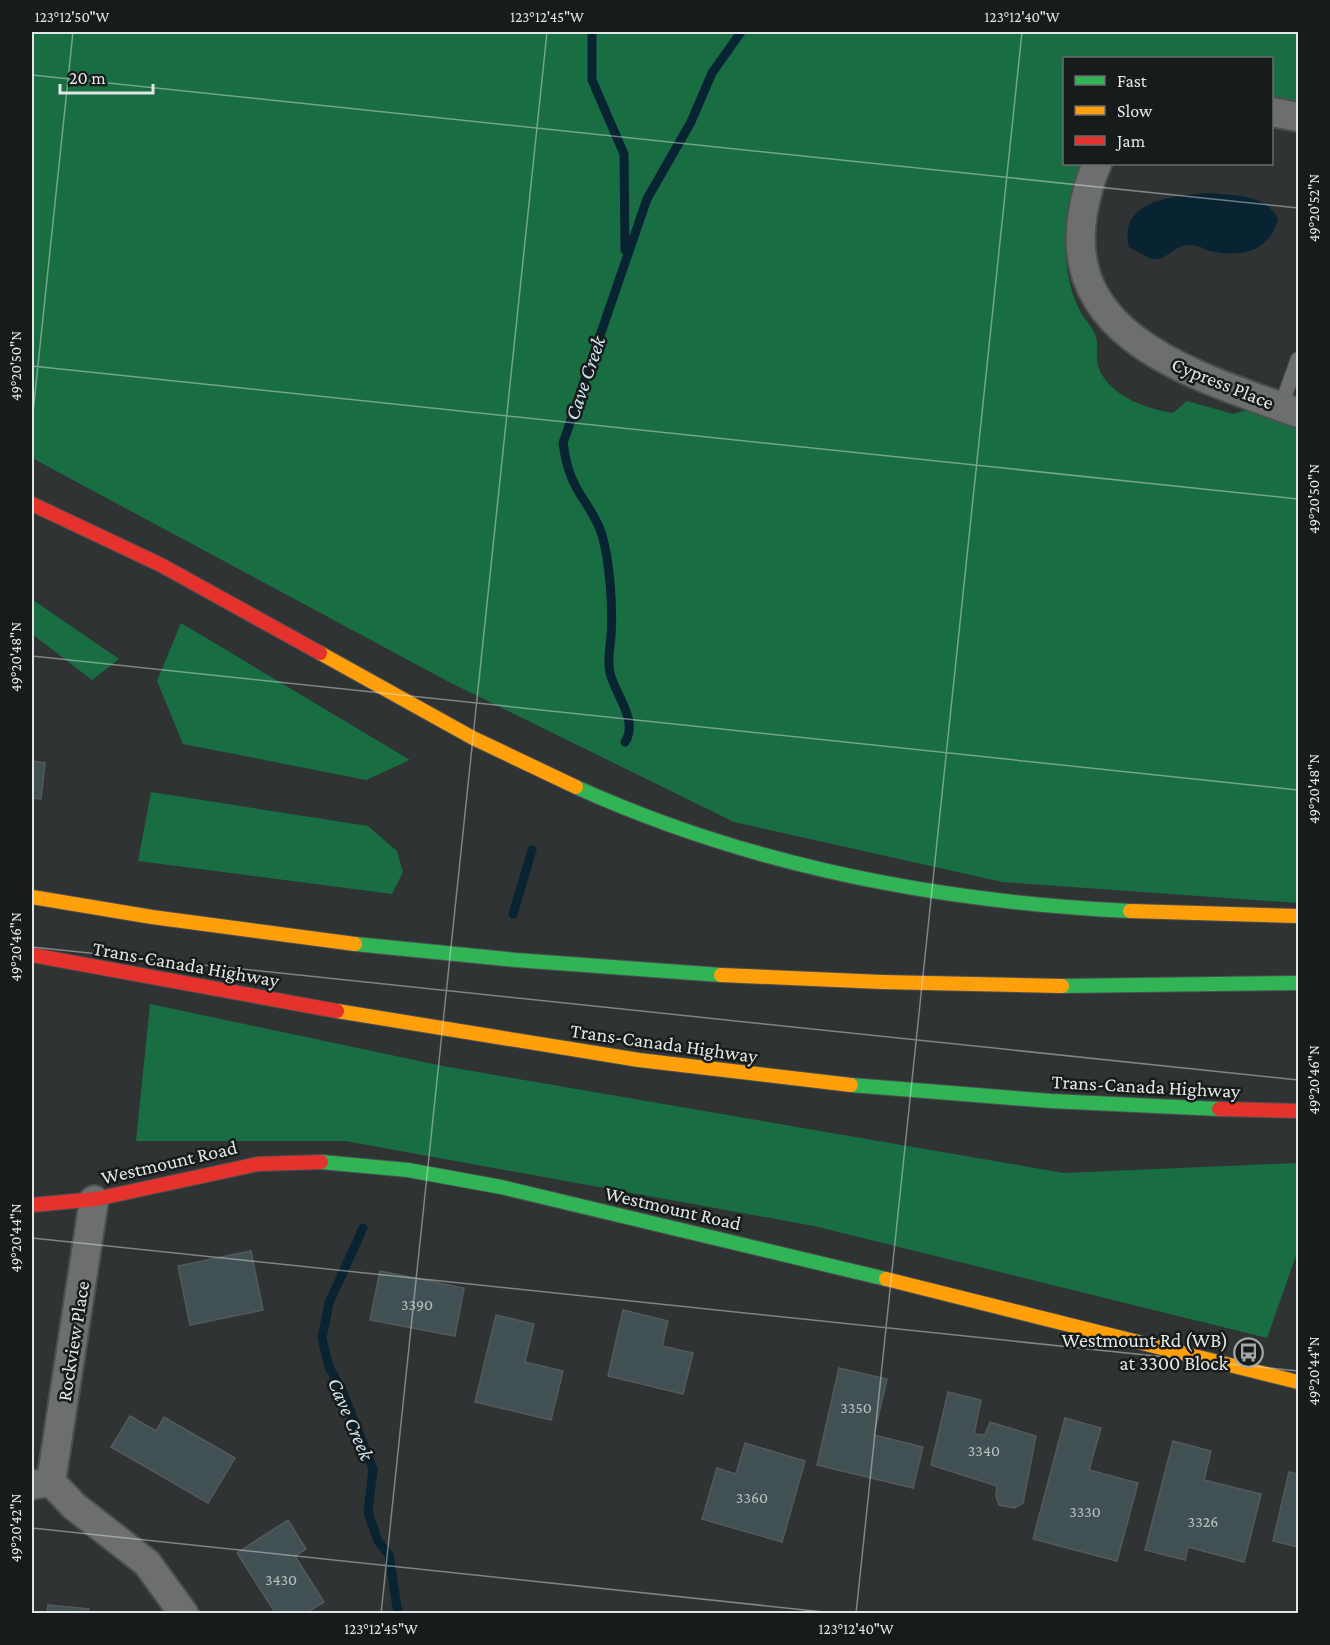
<svg xmlns="http://www.w3.org/2000/svg" width="1330" height="1645" viewBox="0 0 1330 1645" font-family="'Crimson Pro',serif">
<rect width="100%" height="100%" fill="#2f3333"/>
<!-- forest -->
<path fill="#196d42" d="M32,32H1298V103L1272,99V58H1064V164H1082C1066,212 1056,263 1080,311C1084,319 1092,326 1095,334C1099,342 1096,353 1097,362C1104,394 1145,409 1173,413L1187,401L1233,414L1253,408L1298,426V903L1002,882L734,822L449,682L32,458V318L34,305L32,297Z
M32,600H33L119,659L92,680L32,634Z
M181,623L410,760L366,780L183,744L157,681Z
M151,792L368,826L397,851L403,872L392,894L138,861Z
M150,1004L443,1066L1064,1173L1298,1163V1250L1267,1338L814,1226L345,1141H136Z"/>
<!-- water -->
<path fill="#082432" d="M1211,193C1235,196 1268,194 1278,220C1269,252 1240,258 1210,251C1204,249 1198,245 1192,245C1177,244 1171,255 1159,259H1151L1129,247C1117,199 1178,195 1211,193Z"/>
<g fill="none" stroke-linecap="round" stroke-linejoin="round">
<!-- stream -->
<path stroke="#082432" stroke-width="9" d="M592,32V80L624,154L625,250
M625,742C639,721 615,694 610,673C607,660 610,650 611,636C613,608 610,562 602,535C596,515 585,504 576,487C568,473 565,458 563,443L647,199L691,122L712,73L741,32
M513,914L532,850
M363,1228L329,1303L322,1338L329,1367L342,1390L373,1469L368,1512L378,1541L389,1555L398,1614"/>
</g>
<!-- building -->
<path fill="#415052" stroke="#565959" stroke-width="1.5" d="M32,761L45,763L41,799L32,798Z
M251,1251L263,1310L190,1325L178,1266Z
M380,1271L464,1288L455,1336L370,1320Z
M623,1310L668,1321L662,1346L693,1353L683,1394L608,1376Z
M496,1315L534,1324L525,1362L563,1371L551,1420L475,1402Z
M839,1368L887,1379L874,1435L923,1447L913,1488L817,1465Z
M948,1392L981,1400L974,1434L985,1435L990,1422L1036,1436L1023,1503L1014,1508L999,1505L996,1496L997,1486L931,1465Z
M130,1416L156,1431L164,1417L235,1458L208,1503L111,1447Z
M1065,1418L1101,1428L1089,1470L1138,1483L1117,1561L1033,1539Z
M1173,1441L1211,1451L1204,1480L1261,1494L1244,1562L1188,1547L1185,1560L1145,1550Z
M745,1443L805,1461L782,1542L702,1519L717,1468L736,1474Z
M1289,1472L1298,1474V1547L1273,1541Z
M288,1520L306,1549L295,1556L324,1602L305,1614H276L237,1553Z
M48,1605L89,1609L88,1614H47Z"/>
<g fill="none" stroke-linecap="round" stroke-linejoin="round">
<defs>
<path id="lane" d="M1281,406L1298,359"/>
<path id="street" d="M1272,112L1298,117
M1097,164C1090,179 1086,195 1083,212C1060,341 1204,378 1298,413
M51,1482L94,1200
M32,1485L51,1482L74,1506L147,1563L184,1614"/>
<path id="fast" d="M576,787C750,866 940,902 1130,911
M355,944L516,960L721,975
M1062,986L1298,983
M851,1085L1051,1101L1219,1109
M321,1162L408,1170L501,1187L886,1279"/>
<path id="slow" d="M320,653L473,738L576,787
M32,897L152,917L355,944
M1130,911L1298,916
M721,975L882,982L1062,986
M337,1011L639,1060L851,1085
M886,1279L1298,1382"/>
<path id="jam" d="M32,504L161,565L320,653
M32,955L337,1011
M1219,1109L1298,1111
M32,1205L96,1199L258,1164L321,1162"/>
</defs>
<!-- lane casing -->
<use href="#lane" stroke="#4c4f4f" stroke-width="16"/>
<!-- street casing -->
<use href="#street" stroke="#4c4f4f" stroke-width="32"/>
<!-- fast casing -->
<use href="#fast" stroke="#4c4f4f" stroke-width="16"/>
<!-- slow casing -->
<use href="#slow" stroke="#4c4f4f" stroke-width="16"/>
<!-- jam casing -->
<use href="#jam" stroke="#4c4f4f" stroke-width="16"/>
<!-- lane -->
<use href="#lane" stroke="#6c6f6e" stroke-width="14"/>
<!-- street -->
<use href="#street" stroke="#6c6f6e" stroke-width="28"/>
<!-- fast -->
<use href="#fast" stroke="#30b455" stroke-width="14"/>
<!-- slow -->
<use href="#slow" stroke="#ff9f0a" stroke-width="14"/>
<!-- jam -->
<use href="#jam" stroke="#e5322d" stroke-width="14"/>
</g>
<!-- ticks -->
<path fill="none" stroke="#e2e6e6" stroke-width="1.5" stroke-opacity="0.45" d="M32,75L1298,208M32,366L1298,499M32,422L73,32M32,656L1298,790M32,947L1298,1080M32,1238L1298,1371M32,1528L843,1614M381,1614L547,32M856,1614L1022,32"/>
<!-- icons -->
<defs>
<symbol id="bus-ring" viewBox="-11 -11 22 22"><circle r="9.5" fill="#181b1b" stroke="#a3a7a7" stroke-width="1.5"/><path d="M-5-6H5V4H4V6H2V4H-2V6H-4V4H-5ZM-3.5-4V0h7V-4ZM-3.5 1.2v1.5H-2V1.2ZM2 1.2v1.5H3.5V1.2Z" fill="#a3a7a7"/></symbol>
</defs>
<g fill-rule="evenodd">
<use href="#bus-ring" x="1232" y="1336" width="33" height="33"/>
</g>
<g text-anchor="middle" dominant-baseline="central" stroke-width="5" stroke-linejoin="round" paint-order="stroke">
<!-- number labels -->
<g font-size="16" fill="#bac0c1">
<text x="417" y="1304">3390</text>
<text x="856" y="1407">3350</text>
<text x="984" y="1450">3340</text>
<text x="752" y="1497">3360</text>
<text x="1085" y="1511">3330</text>
<text x="1203" y="1521">3326</text>
<text x="281" y="1579">3430</text>
</g>
<!-- street labels -->
<g font-size="20" fill="#e2e6e6" stroke="#181b1b">
<text transform="translate(1223 383) rotate(22)">Cypress Place</text>
<text transform="translate(186 964) rotate(10)">Trans-Canada Highway</text>
<text transform="translate(664 1043) rotate(8)">Trans-Canada Highway</text>
<text transform="translate(1146 1086) rotate(3)">Trans-Canada Highway</text>
<text transform="translate(169 1162) rotate(-13)">Westmount Road</text>
<text transform="translate(673 1208) rotate(13)">Westmount Road</text>
<text transform="translate(73 1341) rotate(-81)">Rockview Place</text>
</g>
<!-- poi labels -->
<g font-size="20" fill="#e2e6e6" stroke="#181b1b" text-anchor="end">
<text x="1228" y="1340">Westmount Rd (WB)<tspan x="1228" dy="23">at 3300 Block</tspan></text>
</g>
<!-- water labels -->
<g font-size="21" font-style="italic" fill="#d0e5f3" stroke="#181b1b">
<text transform="translate(585 378) rotate(-71)">Cave Creek</text>
<text transform="translate(351 1419) rotate(67)">Cave Creek</text>
</g>
</g>
<!-- border -->
<rect width="1330" height="1645" fill="none" stroke="#181b1b" stroke-width="66"/>
<!-- legend -->
<rect x="1063" y="57" width="210" height="108" fill="#181b1b" stroke="#696c6c" stroke-width="1.5"/>
<rect x="1075" y="76" width="30" height="9" fill="#30b455" stroke="#696c6c" stroke-width="1.5"/>
<text x="1117" y="87" font-size="18" fill="#e2e6e6">Fast</text>
<rect x="1075" y="106" width="30" height="9" fill="#ff9f0a" stroke="#696c6c" stroke-width="1.5"/>
<text x="1117" y="117" font-size="18" fill="#e2e6e6">Slow</text>
<rect x="1075" y="136" width="30" height="9" fill="#e5322d" stroke="#696c6c" stroke-width="1.5"/>
<text x="1117" y="147" font-size="18" fill="#e2e6e6">Jam</text>
<!-- scale -->
<path d="M60 84v9h93v-9" fill="none" stroke="#e2e6e6" stroke-width="3"/>
<text x="69" y="84" font-size="18" fill="#e2e6e6" stroke="#181b1b" stroke-width="4.5" paint-order="stroke">20 m</text>
<rect x="33" y="33" width="1264" height="1579" fill="none" stroke="#e2e6e6" stroke-width="2"/>
<g font-size="15" text-anchor="middle" fill="#e2e6e6">
<text x="72" y="22">123°12'50"W</text>
<text x="547" y="22">123°12'45"W</text>
<text x="1022" y="22">123°12'40"W</text>
<text transform="translate(1314 208) rotate(-90)" y="5">49°20'52"N</text>
<text transform="translate(16 366) rotate(-90)" y="5">49°20'50"N</text>
<text transform="translate(1314 499) rotate(-90)" y="5">49°20'50"N</text>
<text transform="translate(16 657) rotate(-90)" y="5">49°20'48"N</text>
<text transform="translate(1314 789) rotate(-90)" y="5">49°20'48"N</text>
<text transform="translate(16 947) rotate(-90)" y="5">49°20'46"N</text>
<text transform="translate(1314 1080) rotate(-90)" y="5">49°20'46"N</text>
<text transform="translate(16 1238) rotate(-90)" y="5">49°20'44"N</text>
<text transform="translate(1314 1371) rotate(-90)" y="5">49°20'44"N</text>
<text transform="translate(16 1528) rotate(-90)" y="5">49°20'42"N</text>
<text x="381" y="1634">123°12'45"W</text>
<text x="856" y="1634">123°12'40"W</text>
</g>
</svg>
